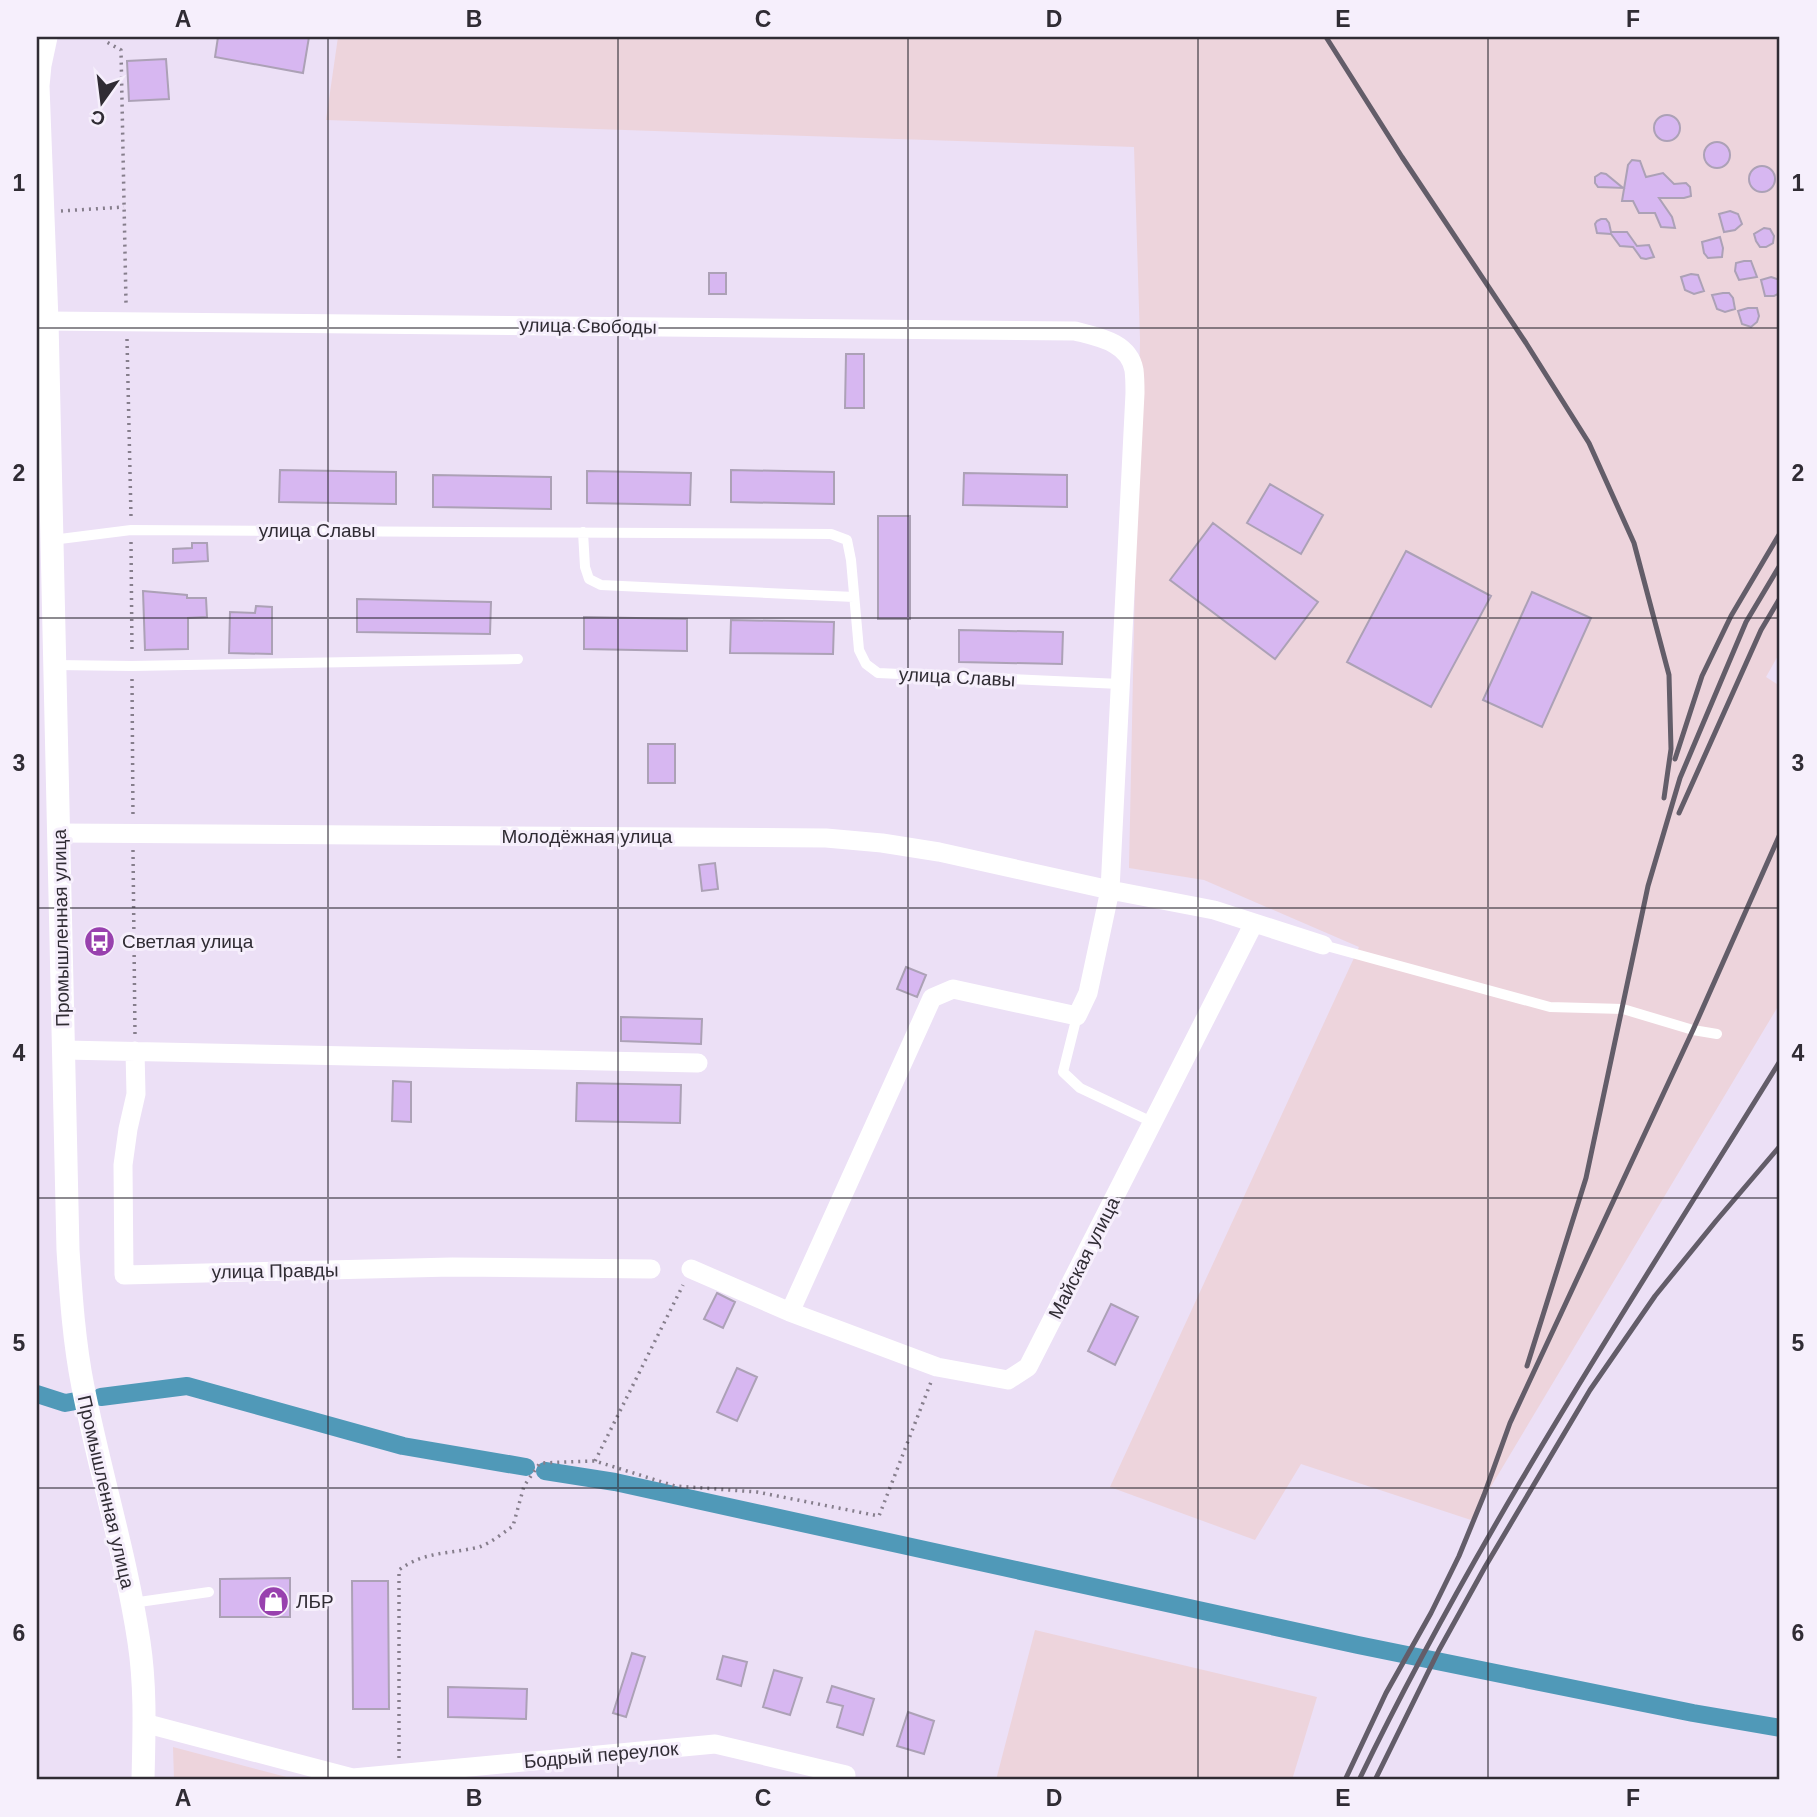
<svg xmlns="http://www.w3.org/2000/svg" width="1817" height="1817" viewBox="0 0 1817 1817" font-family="Arial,sans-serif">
<rect width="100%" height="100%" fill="#ece0f6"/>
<!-- industrial -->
<path fill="#edd4dc" d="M338,37H1780V652L1766,677L1780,686V1003L1471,1520L1301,1464L1255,1540L1110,1487L1359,947L1204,880L1129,868L1140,340L1134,147L326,120Z
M1035,1630L1317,1697L1292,1780H996Z
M173,1747L298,1780H174Z"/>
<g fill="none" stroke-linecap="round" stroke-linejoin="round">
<!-- canal -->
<path stroke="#5099b8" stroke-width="18" d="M37,1394L65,1403L76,1401
M101,1397L187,1386L403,1446L526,1467
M545,1471L615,1482L1358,1645L1693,1713L1780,1728"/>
</g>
<!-- building -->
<path fill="#d7b7f1" stroke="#aca1b6" stroke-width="2" d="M218,37H309L303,73L215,57Z
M166,59L169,99L129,101L127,61Z
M1654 128a13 13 0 1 1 26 0a13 13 0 1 1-26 0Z
M1704 155a13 13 0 1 1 26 0a13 13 0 1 1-26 0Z
M1632,160L1640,161L1646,177L1663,173L1674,184L1686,183L1690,187L1691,196L1684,198H1659L1672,217L1675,228L1661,227L1655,213H1639L1633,201H1622L1628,165Z
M1749 179a13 13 0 1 1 26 0a13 13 0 1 1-26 0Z
M1601,173L1606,174L1623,188L1598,187L1595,183V177Z
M1730,211L1738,214L1742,224L1735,230L1724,232L1719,214Z
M1601,219H1606L1609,223L1611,232H1627L1637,246L1649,245L1654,257L1646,259L1641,258L1633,247L1620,246L1611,234L1597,233L1595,224L1597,221Z
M1764,228L1770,229L1774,236L1773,243L1766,247H1760L1756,241L1754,234Z
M1720,237L1723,248L1722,257L1708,258L1704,253L1702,242Z
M1744,261H1751L1757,277L1739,280L1735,271L1736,263Z
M709,273H726V294H709Z
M1691,274L1698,275L1704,291L1694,294L1685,290L1681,277Z
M1771,277L1780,280V293L1774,296H1765L1761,280Z
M1723,293H1729L1733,298L1735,309L1725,312L1717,309L1712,295Z
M1748,308H1757L1759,316L1757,322L1751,327L1742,324L1738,311Z
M846,354H864V408H845Z
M280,470L396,472V504L279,502Z
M731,470L834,472V504L731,502Z
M587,471L691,473L690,505L587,503Z
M964,473L1067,475V507L963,505Z
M433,475L551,477V509L433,507Z
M1270,484L1323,515L1301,554L1247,523Z
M878,516H910V619H878Z
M1213,523L1318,602L1275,659L1170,580Z
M192,543H207L208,561L173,563V549L192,548Z
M1406,551L1491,596L1431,707L1347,662Z
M143,591L187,595V598H206L207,617L188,618V649L145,650Z
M1532,592L1591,618L1542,727L1483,700Z
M357,599L491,602L490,634L357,632Z
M256,606L272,607V654L229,653L230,612L255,613Z
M584,617L687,619V651L584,649Z
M731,620L834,622L833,654L730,653Z
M959,630L1063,632L1062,664L959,662Z
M648,744H675V783H648Z
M715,863L718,889L702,891L699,865Z
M906,967L926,975L917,997L897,989Z
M621,1017L702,1019L701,1044L621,1041Z
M393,1081L411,1082V1122L392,1121Z
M577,1083L681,1085L680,1123L576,1121Z
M717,1293L735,1302L723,1328L704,1319Z
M1111,1304L1138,1317L1115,1365L1088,1351Z
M737,1368L757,1377L737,1421L717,1412Z
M290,1578V1617H220V1579Z
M352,1581H388L389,1709H353Z
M632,1653L645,1657L626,1717L613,1713Z
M723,1656L747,1662L741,1686L717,1679Z
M774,1670L802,1678L790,1715L763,1707Z
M832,1686L874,1699L863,1735L837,1727L843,1706L827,1702Z
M448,1687L527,1689L526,1719L448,1717Z
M908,1712L934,1721L924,1754L897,1746Z"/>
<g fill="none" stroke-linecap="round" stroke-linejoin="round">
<!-- path -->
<path stroke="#867e8c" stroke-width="3.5" stroke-dasharray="2 5" stroke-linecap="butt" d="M105,37V41L121,50L126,303
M61,211L124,207
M127,339L131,517
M131,542L132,653
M132,679L133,818
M133,850L135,1035
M595,1461L683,1285
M399,1758V1570C424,1551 451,1554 479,1547C491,1543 503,1533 513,1526L524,1486L540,1463L595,1461L675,1486L757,1492L879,1516L931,1382"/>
<!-- service -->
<path stroke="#fff" stroke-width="10" d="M583,532L585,567L589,579L601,585L854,597
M52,540L131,530L831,534L847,540L851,560L859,650L866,664L878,673L1120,684
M55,665L132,666L518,659
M1323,945L1550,1007L1623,1009L1693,1030L1717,1034
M1077,1016L1063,1072L1080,1088L1152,1122
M132,1603L209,1592"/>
<!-- minor -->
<path stroke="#fff" stroke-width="19" d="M47,321L1075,331C1098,337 1129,342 1134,370C1135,378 1135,386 1135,393L1110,890L1088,993L1077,1016L953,989L932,998L790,1312L937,1367L1008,1380L1028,1367L1254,923
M59,833L826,838L882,843L939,852L1110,890L1214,910L1323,945
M64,1050L698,1063
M135,1051L136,1094L128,1129L123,1165L124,1275L452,1267L651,1269
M691,1269L790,1312
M144,1723L360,1780
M353,1778L715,1744L846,1775"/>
<!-- tertiary -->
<path stroke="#fff" stroke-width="23" d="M46,37L40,65L38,86L47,321L68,1250C71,1296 74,1342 83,1387C100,1473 126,1556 139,1642C146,1688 144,1734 143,1780"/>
<!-- rail -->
<path stroke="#635d69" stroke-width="5" d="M1326,37L1402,157L1526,343L1589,443L1634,543L1669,675L1671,749L1664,798
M1675,759L1702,676L1731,616L1780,533
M1679,813L1761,630L1780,598
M1527,1366L1586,1178L1648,886L1680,778L1746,622L1780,565
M1345,1780L1386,1693L1431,1613L1459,1556L1484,1495L1510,1423L1693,1030L1780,834
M1359,1780C1480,1530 1634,1297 1780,1061
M1375,1780L1439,1650L1485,1567L1590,1390L1655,1296L1716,1221L1780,1146"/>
</g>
<!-- grid -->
<path fill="none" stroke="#302c34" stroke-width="2" stroke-opacity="0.55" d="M328,37V1780M618,37V1780M908,37V1780M1198,37V1780M1488,37V1780M37,328H1780M37,618H1780M37,908H1780M37,1198H1780M37,1488H1780"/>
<!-- icons -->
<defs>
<symbol id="bus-disc" viewBox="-11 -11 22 22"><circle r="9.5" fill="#9841ae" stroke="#f6effc"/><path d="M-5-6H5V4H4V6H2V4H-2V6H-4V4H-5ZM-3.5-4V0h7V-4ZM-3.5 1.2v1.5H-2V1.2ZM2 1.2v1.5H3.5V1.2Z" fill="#fff"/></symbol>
<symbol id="shop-disc" viewBox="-11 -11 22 22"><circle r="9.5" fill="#9841ae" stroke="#f6effc"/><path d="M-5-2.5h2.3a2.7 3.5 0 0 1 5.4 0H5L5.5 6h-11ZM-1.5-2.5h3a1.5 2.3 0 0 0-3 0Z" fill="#fff"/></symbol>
</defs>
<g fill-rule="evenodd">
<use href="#bus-disc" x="82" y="924" width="35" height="35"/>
<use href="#shop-disc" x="256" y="1584" width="35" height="35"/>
</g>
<g text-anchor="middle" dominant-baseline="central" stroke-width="6" stroke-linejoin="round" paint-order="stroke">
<!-- street labels -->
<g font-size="19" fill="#302c34" stroke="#f6effc">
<text transform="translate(588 326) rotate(1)">улица Свободы</text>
<text x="317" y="530">улица Славы</text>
<text transform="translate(957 677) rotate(3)">улица Славы</text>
<text x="587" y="836">Молодёжная улица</text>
<text transform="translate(61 928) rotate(-91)">Промышленная улица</text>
<text transform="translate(1084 1258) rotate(-63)">Майская улица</text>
<text transform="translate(275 1271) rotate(-1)">улица Правды</text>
<text transform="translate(106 1492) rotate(77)">Промышленная улица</text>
<text transform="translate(601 1755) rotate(-5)">Бодрый переулок</text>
</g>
<!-- poi labels -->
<g font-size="19" fill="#302c34" stroke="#f6effc" text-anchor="start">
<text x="122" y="941">Светлая улица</text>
<text x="296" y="1601">ЛБР</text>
</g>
</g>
<!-- border -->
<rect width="1817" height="1817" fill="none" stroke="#f6effc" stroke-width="77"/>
<!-- north arrow -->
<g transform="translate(102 102) rotate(194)" stroke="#f6effc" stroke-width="5" paint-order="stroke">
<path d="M0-5L12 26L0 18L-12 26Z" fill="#302c34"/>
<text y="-10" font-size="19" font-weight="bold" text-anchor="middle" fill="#302c34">С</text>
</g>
<rect x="38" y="38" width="1740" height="1740" fill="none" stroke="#302c34" stroke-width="2.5"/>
<g font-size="23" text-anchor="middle" font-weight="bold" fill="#302c34">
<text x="183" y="27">A</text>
<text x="474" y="27">B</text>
<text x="763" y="27">C</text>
<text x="1054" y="27">D</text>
<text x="1343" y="27">E</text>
<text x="1633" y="27">F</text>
<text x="19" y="191">1</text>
<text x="1798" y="191">1</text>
<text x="19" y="481">2</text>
<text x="1798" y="481">2</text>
<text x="19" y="771">3</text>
<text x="1798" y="771">3</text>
<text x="19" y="1061">4</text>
<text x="1798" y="1061">4</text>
<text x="19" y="1351">5</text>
<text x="1798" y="1351">5</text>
<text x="19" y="1641">6</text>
<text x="1798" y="1641">6</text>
<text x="183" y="1806">A</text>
<text x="474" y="1806">B</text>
<text x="763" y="1806">C</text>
<text x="1054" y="1806">D</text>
<text x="1343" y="1806">E</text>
<text x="1633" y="1806">F</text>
</g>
</svg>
